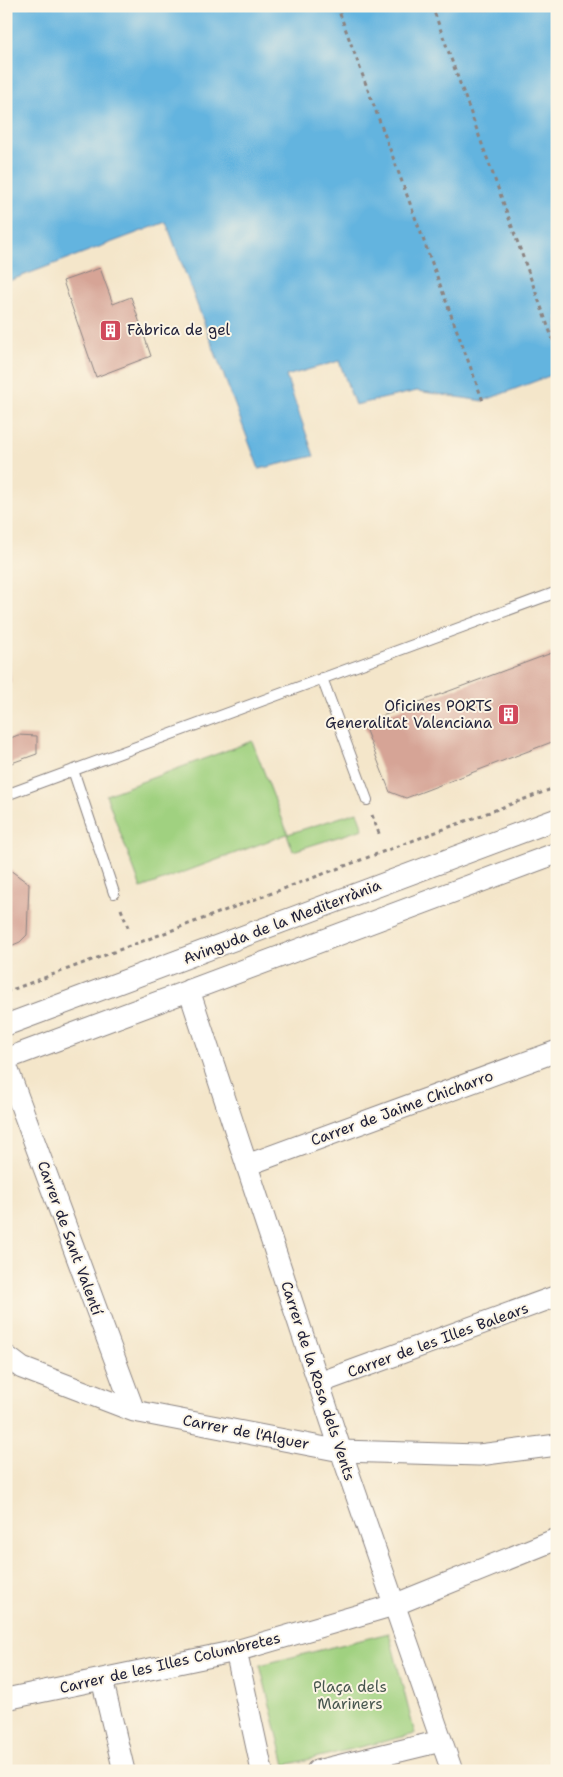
<svg xmlns="http://www.w3.org/2000/svg" width="563" height="1777" viewBox="0 0 563 1777" font-family="'Shantell Sans',sans-serif">
<rect width="100%" height="100%" fill="#fcf5e5"/>
<filter id="ink" filterUnits="userSpaceOnUse"><feTurbulence type="fractalNoise" baseFrequency=".02" numOctaves="2"/><feDisplacementMap in="SourceGraphic" scale="10" xChannelSelector="R" yChannelSelector="G"/><feConvolveMatrix kernelMatrix="1 2 1 2 8 2 1 2 1" color-interpolation-filters="sRGB"/></filter>
<filter id="wash" filterUnits="userSpaceOnUse"><feTurbulence type="fractalNoise" baseFrequency=".0096" numOctaves="4" result="noise"/><feDisplacementMap in="SourceGraphic" scale="20" xChannelSelector="R" yChannelSelector="G"/><feGaussianBlur stdDeviation="1.12" result="paint"/><feColorMatrix in="noise" values="0 0 0 0 0 0 0 0 0 0 0 0 0 0 0 0 0 1.4 0 .05"/><feComposite in="paint" operator="in"/></filter>
<g filter="url(#wash)">
<rect width="100%" height="100%" fill="#f4e6ca"/>
<!-- green -->
<path fill="#a0d180" stroke="#617a5e" d="M252,741L288,834L357,812L363,829L293,851L287,834L141,888L106,795Z
M389,1633L415,1734L285,1765L260,1665Z"/>
<!-- water -->
<path fill="#64b4df" stroke="#436b8d" d="M6,6H557V373L483,401L417,391L355,405L339,361L286,376L314,456L259,469L166,222L6,282Z"/>
<g id="blocks">
<!-- building -->
<path fill="#d6a496" d="M100,268L113,304L131,297L151,356L96,377L63,281Z
M557,651V740L406,798L390,792L363,723Z
M6,661H9L11,682L6,683Z
M18,735L37,736V754L6,765V740Z
M6,867L29,884L27,935L20,942L6,948Z"/>
</g>
</g>
<g filter="url(#ink)">
<use href="#blocks" fill-opacity="0" stroke="#8b8482" stroke-width="1"/>
<g fill="none" stroke-linecap="round" stroke-linejoin="round">
<defs>
<path id="service" d="M322,678L367,800
M73,770L114,893
M6,795L557,592"/>
<path id="minor" d="M189,990L341,1451L452,1771
M6,1025L557,819
M6,1059L557,853
M6,1065L134,1411
M247,1165L557,1051
M6,1356L22,1368L134,1411L341,1451L479,1455L557,1445
M319,1383L557,1296
M236,1651L262,1771
M102,1679L124,1771
M6,1699L236,1651L394,1605L557,1539
M317,1771L441,1741"/>
</defs>
<!-- service casing -->
<use href="#service" stroke="#8b8482" stroke-width="12"/>
<!-- minor casing -->
<use href="#minor" stroke="#8b8482" stroke-width="23"/>
<!-- path -->
<path stroke="#8b8482" stroke-width="3" stroke-dasharray="4 4" stroke-linecap="butt" d="M337,6L483,401
M432,6L557,351
M552,6L557,20
M372,815L380,836
M121,909L129,930
M6,992L557,787"/>
<!-- service -->
<use href="#service" stroke="#fff" stroke-width="10"/>
<!-- minor -->
<use href="#minor" stroke="#fff" stroke-width="21"/>
</g>
</g>
<!-- icons -->
<defs>
<symbol id="building-square" viewBox="-11 -11 22 22"><rect x="-9" y="-9" width="18" height="18" rx="4" fill="#d1495b" stroke="#fcf5e5"/><path d="M-4-6H4V6H1V3H-1V6H-4ZM-2.5-4.3h1.7v1.8h-1.7ZM.8-4.3h1.7v1.8H.8ZM-2.5-1h1.7V.8h-1.7ZM.8-1h1.7V.8H.8Z" fill="#fff"/></symbol>
</defs>
<g fill-rule="evenodd">
<use href="#building-square" x="98" y="318" width="25" height="25"/>
<use href="#building-square" x="496" y="702" width="25" height="25"/>
</g>
<g text-anchor="middle" dominant-baseline="central" stroke-width="4" stroke-linejoin="round" paint-order="stroke">
<!-- poi labels -->
<g font-size="15" fill="#22223b" stroke="#fcf5e5" text-anchor="start">
<text x="127" y="330">Fàbrica de gel</text>
<text x="492" y="706" text-anchor="end">Oficines PORTS<tspan x="492" dy="17">Generalitat Valenciana</tspan></text>
</g>
<!-- street labels -->
<g font-size="15" fill="#22223b" stroke="#fcf5e5">
<text transform="translate(282 922) rotate(-21)">Avinguda de la Mediterrània</text>
<text transform="translate(402 1108) rotate(-20)">Carrer de Jaime Chicharro</text>
<text transform="translate(70 1238) rotate(70)">Carrer de Sant Valentí</text>
<text transform="translate(438 1340) rotate(-20)">Carrer de les Illes Balears</text>
<text transform="translate(318 1381) rotate(72)">Carrer de la Rosa dels Vents</text>
<text transform="translate(246 1432) rotate(11)">Carrer de l'Alguer</text>
<text transform="translate(170 1663) rotate(-13)">Carrer de les Illes Columbretes</text>
</g>
<!-- park labels -->
<g font-size="15" fill="#485750" stroke="#fcf5e5">
<text x="350" y="1687">Plaça dels<tspan x="350" dy="17">Mariners</tspan></text>
</g>
</g>
<!-- margin -->
<rect width="563" height="1777" fill="none" stroke="#fcf5e5" stroke-width="25"/>
</svg>
